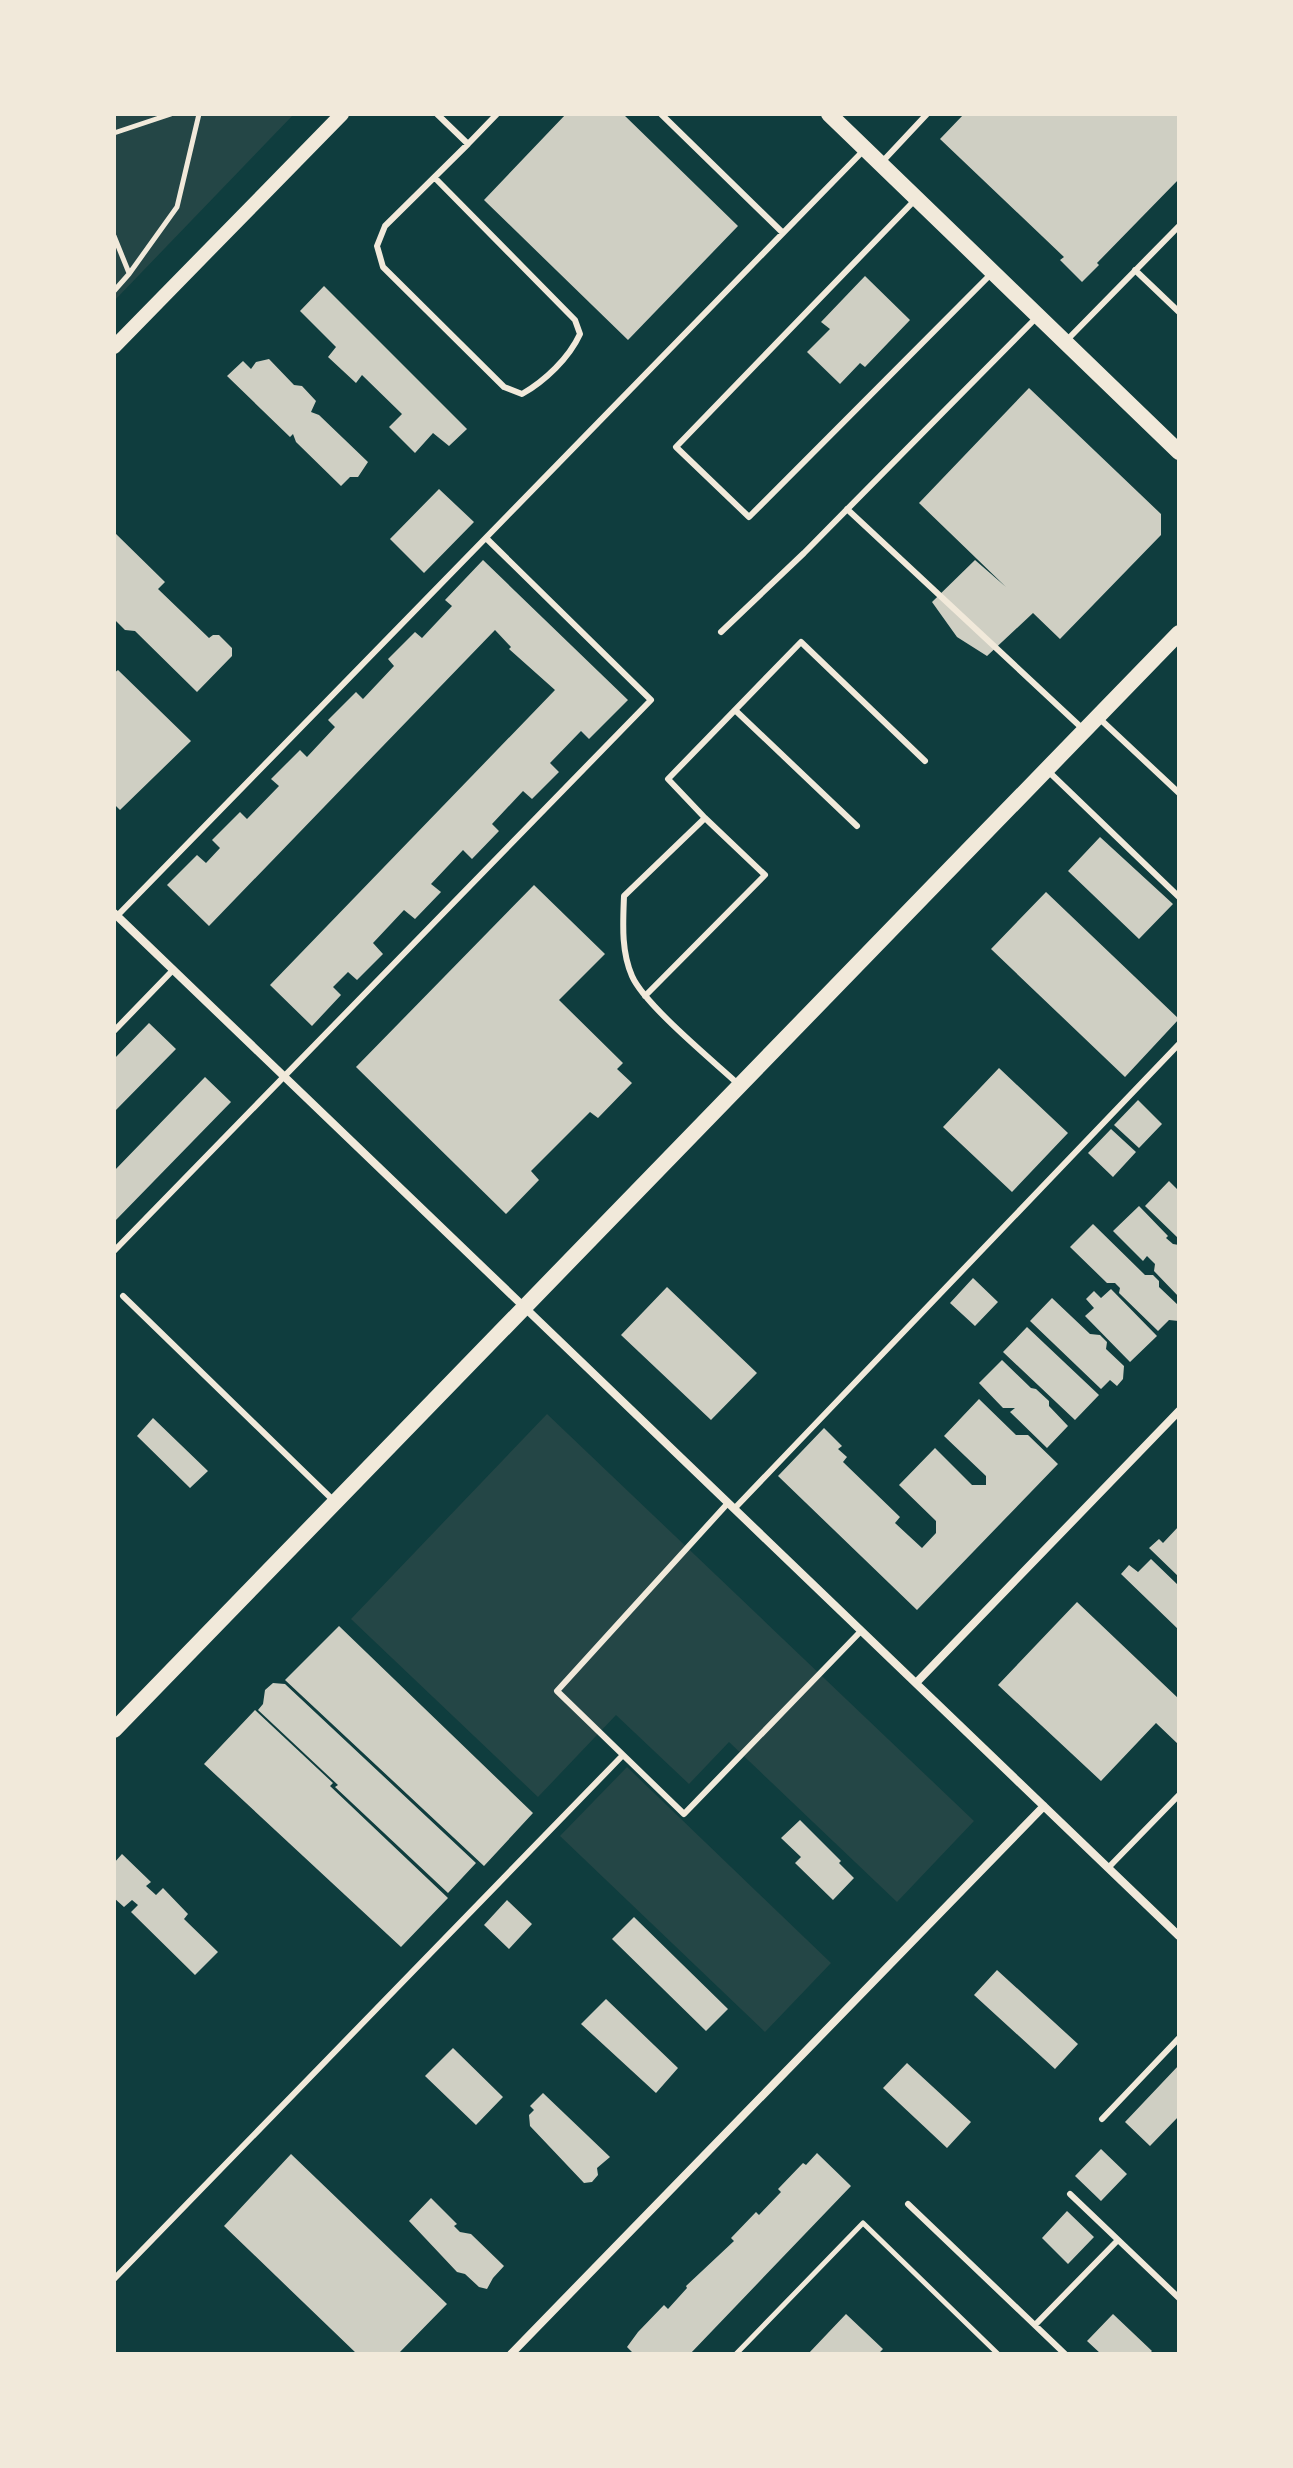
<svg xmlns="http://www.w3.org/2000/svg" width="1293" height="2468" viewBox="0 0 1293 2468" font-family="'Asap Condensed',sans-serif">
<rect width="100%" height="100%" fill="#0f3d3e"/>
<!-- green -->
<path fill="#244646" d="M114,114H294L114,301Z
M547,1414L974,1821L897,1902L729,1742L689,1784L616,1715L538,1797L351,1619Z
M627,1767L831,1963L765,2032L560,1836Z"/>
<!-- building -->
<path fill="#cfcfc3" d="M566,114H623L738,226L628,340L484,200Z
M964,114H1179V179L1097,263L1099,265L1082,282L1060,260L1064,257L940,139Z
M865,276L910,320L865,367L860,363L840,384L807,352L830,329L821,322Z
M324,286L467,429L449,446L433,433L415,453L389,427L402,414L362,375L356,383L328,357L336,347L300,311Z
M269,359L294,385L302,386L316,401L311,412L319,415L368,462L358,477H350L341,486L296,442L293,434L290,437L227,376L243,361L251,369L256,362Z
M1029,388L1161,514V535L1060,639L1033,613L987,656L957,637L932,602L975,560L1006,587L919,503Z
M439,489L474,522L424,573L390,539Z
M114,532L165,582L158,589L209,638L213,635H219L232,648V656L197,692L135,631L125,630L114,619Z
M483,560L628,700L589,739L581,731L550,763L559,772L532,799L523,791L492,824L499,831L472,859L463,850L431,884L441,892L415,919L404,910L373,943L383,954L357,980L348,972L333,987L341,995L312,1026L270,985L555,690L509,649L511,647L495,630L209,926L167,885L197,855L206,863L220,848L212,840L240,812L247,819L279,786L271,779L300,750L307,757L335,727L328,720L356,692L363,699L394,666L388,659L415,632L422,638L452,606L445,600Z
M118,670L191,741L120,810L114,804V673Z
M1100,837L1173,904L1139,939L1068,871Z
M534,885L605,954L559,1000L623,1063L617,1069L632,1083L598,1118L590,1112L531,1171L539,1180L506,1214L356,1067Z
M1046,892L1179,1019L1125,1077L991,949Z
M149,1023L176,1049L114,1112V1059Z
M999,1068L1068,1133L1012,1192L943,1127Z
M205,1077L231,1102L114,1222V1171Z
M1138,1100L1162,1124L1139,1148L1114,1125Z
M1111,1129L1136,1152L1113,1177L1088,1153Z
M1169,1181L1179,1191V1239L1145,1206Z
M1139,1206L1168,1236L1166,1238L1173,1244L1179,1245V1297L1154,1271L1155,1264L1147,1256L1143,1261L1113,1231Z
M1093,1224L1145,1275H1153L1159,1281V1287L1179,1306V1321L1169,1320L1158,1331L1119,1293L1120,1288L1115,1283H1107L1070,1247Z
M973,1278L998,1302L975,1326L950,1303Z
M667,1287L757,1373L711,1420L621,1335Z
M1111,1289L1157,1336L1130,1362L1085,1316L1094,1308L1086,1299L1094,1291L1101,1298Z
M1052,1298L1090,1334L1100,1335L1107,1342L1106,1349L1124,1366L1123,1379L1117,1386L1110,1380L1101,1389L1030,1321Z
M1027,1327L1099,1395L1075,1420L1003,1352Z
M1002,1360L1031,1388L1036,1389L1049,1401V1406L1068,1426L1047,1448L1010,1412L1015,1408H1003L979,1383Z
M979,1399L1016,1435H1028L1058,1464L917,1610L778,1476L824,1428L842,1446L838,1449L847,1457L843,1462L900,1517L895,1523L922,1548L936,1533V1521L899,1485L935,1448L972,1485H986V1476L944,1436Z
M153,1418L208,1471L190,1488L137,1436Z
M1179,1526V1577L1149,1548L1159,1539L1163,1543Z
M1151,1559L1179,1586V1630L1121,1574L1129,1565L1138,1572Z
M1077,1602L1179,1699V1745L1156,1723L1101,1781L998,1685Z
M339,1626L533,1813L484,1866L285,1680Z
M273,1683L285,1684L476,1863L448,1893L335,1787L338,1785L258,1710L263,1704L265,1690Z
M255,1710L333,1783L330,1786L448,1898L401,1947L204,1764Z
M800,1820L841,1861L839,1863L854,1878L833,1900L795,1863L801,1857L781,1838Z
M122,1854L151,1882L146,1886L156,1895L163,1888L188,1914L184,1919L218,1952L195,1975L131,1912L138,1905L132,1900L124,1907L114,1898V1863Z
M507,1900L532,1924L509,1949L484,1925Z
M634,1917L728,2009L706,2031L612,1939Z
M997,1970L1078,2044L1055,2069L974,1995Z
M606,1999L678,2068L656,2093L581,2024Z
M453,2048L503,2097L476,2125L425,2076Z
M907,2063L971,2122L947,2148L883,2088Z
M1179,2065V2116L1150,2146L1125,2122Z
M543,2093L610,2157L597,2168L598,2175L592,2182L584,2183L530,2126L529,2115L534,2110L530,2106Z
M1101,2149L1127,2174L1101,2201L1075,2176Z
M817,2153L851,2186L690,2354H634L627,2347L638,2332L664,2305L668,2309L687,2288L686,2286L734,2241L731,2238L756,2212L759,2215L781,2192L778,2189L803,2163L806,2165Z
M291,2154L447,2304L398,2354H357L224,2226Z
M431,2198L457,2224L454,2226L460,2232L471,2234L504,2266L493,2278L487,2289L479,2287L465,2274L457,2272L409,2221Z
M1067,2211L1094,2237L1068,2264L1042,2238Z
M846,2314L883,2349L878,2354H808Z
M1113,2314L1152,2351L1149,2354H1101L1087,2341Z"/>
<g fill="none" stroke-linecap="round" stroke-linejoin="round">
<!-- path -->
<path stroke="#f1e9da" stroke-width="5" d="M114,133L171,114
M114,236L129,273
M114,291L129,274L177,207L199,114
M736,2354L863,2223L998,2354"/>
<!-- service -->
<path stroke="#f1e9da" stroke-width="6" d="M661,114L783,233
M468,144L497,114
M883,161L927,114
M435,178L575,320L580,334C569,358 545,381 522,394L504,387L383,267L377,246L385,226L468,144L437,114
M914,201L676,447L749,517L993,272
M1135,270L1179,312
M1067,340L1179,226
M847,509L1084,730
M721,632L804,553L1036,318
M735,710L857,826
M1100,719L1179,793
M1047,770L1179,897
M705,818L668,779L801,642L925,761
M117,916L865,149
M645,996L765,875L705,818L624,896C623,923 621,951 632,976C644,1004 712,1060 737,1083
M114,1031L173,970
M114,1251L651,700L486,538
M123,1296L333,1500
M728,1503L557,1691L684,1814L861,1631
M734,1509L1179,1044
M1108,1868L1179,1795
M1102,2119L1179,2038
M1070,2194L1179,2298
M908,2204L1065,2354
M114,2279L623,1755
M1035,2325L1118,2240"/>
<!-- minor -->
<path stroke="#f1e9da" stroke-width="8" d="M114,913L1179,1936
M916,1683L1179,1411
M511,2354L1044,1806"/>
<!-- tertiary -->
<path stroke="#f1e9da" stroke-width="14" d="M114,347L342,114"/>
<!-- secondary -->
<path stroke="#f1e9da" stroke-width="16" d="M829,114L1179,452
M114,1730L1179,633"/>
</g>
<!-- border -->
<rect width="1293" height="2468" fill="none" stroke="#f1e9da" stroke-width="232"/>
</svg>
